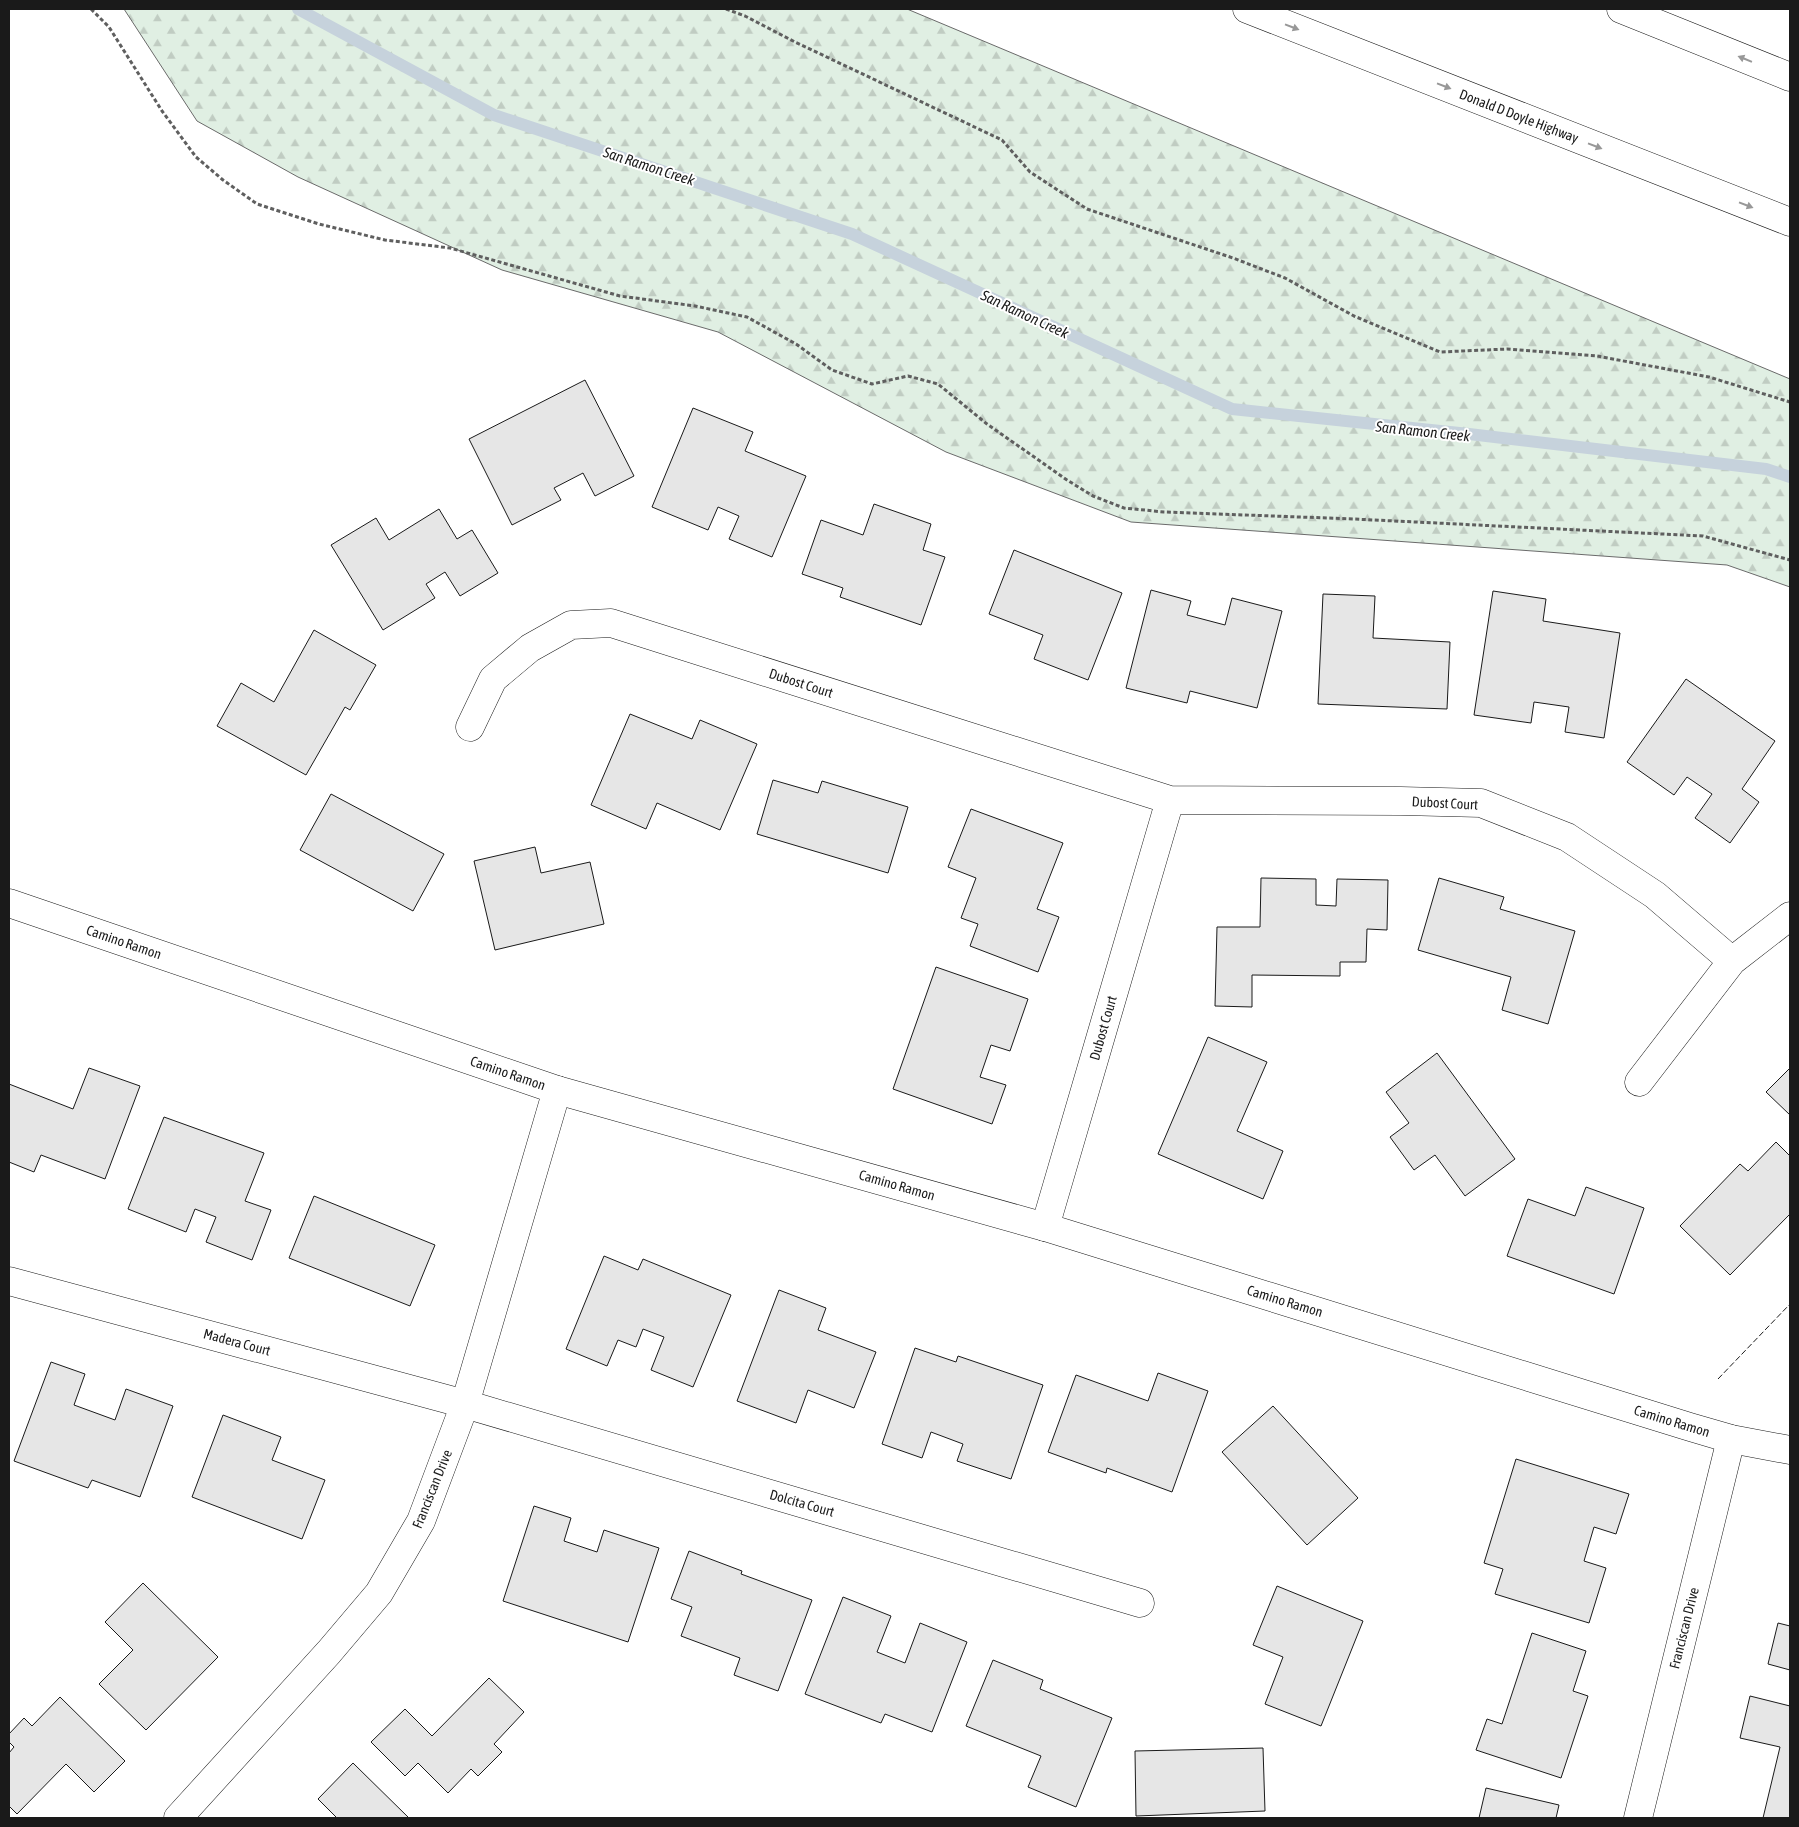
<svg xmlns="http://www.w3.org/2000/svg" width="1799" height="1827" viewBox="0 0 1799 1827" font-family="'Asap Condensed',sans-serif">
<defs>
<pattern id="forest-firs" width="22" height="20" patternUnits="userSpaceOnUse" patternTransform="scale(1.25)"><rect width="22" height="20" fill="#e0efe3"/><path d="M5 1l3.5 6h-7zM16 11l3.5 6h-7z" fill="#c0ccc2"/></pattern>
</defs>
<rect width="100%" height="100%" fill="#fff"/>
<!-- forest -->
<path fill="url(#forest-firs)" stroke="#6a6a6a" d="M124,9H907L1790,379V587L1727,565L1131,522L946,452L718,332L502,270L298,177L197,121Z"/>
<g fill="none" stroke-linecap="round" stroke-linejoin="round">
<!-- stream -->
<path stroke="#c6d2dc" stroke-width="12" d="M298,9L494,115L852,234L1232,409L1469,434L1766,469L1790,477"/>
</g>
<!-- building -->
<path fill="#e6e6e6" stroke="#1a1a1a" d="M585,380L634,476L595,496L583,473L554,488L561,500L512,525L469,439Z
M693,408L753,432L745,451L806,476L772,557L729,539L739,516L718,507L708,530L652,507Z
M874,504L931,524L923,550L945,557L921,625L840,597L843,588L802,574L821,520L863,535Z
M439,509L457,539L472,530L498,573L460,596L445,572L426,584L435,598L383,630L331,545L376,518L389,540Z
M1014,550L1122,593L1088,680L1034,659L1043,635L989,614Z
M1151,590L1191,601L1187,615L1225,625L1232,598L1282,611L1257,708L1190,691L1187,703L1126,688Z
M1493,591L1546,599L1543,621L1620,633L1604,738L1565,732L1569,707L1534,702L1531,723L1474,715Z
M1323,594L1375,596L1373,638L1450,642L1447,709L1318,704Z
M314,630L376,665L350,710L345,707L306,775L217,726L241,683L274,702Z
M1686,679L1775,741L1742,789L1759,802L1730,843L1695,818L1712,794L1687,777L1674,795L1627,762Z
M630,714L692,739L700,720L757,744L720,830L657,803L646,829L591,805Z
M773,780L818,793L822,781L908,807L888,873L757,834Z
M331,794L444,854L413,911L300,850Z
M971,809L1063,843L1037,909L1059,917L1038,972L970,946L978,924L961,918L976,878L948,867Z
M535,847L541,873L590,862L604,924L495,950L474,861Z
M1261,878L1316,879V905L1336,906L1337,879L1388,880L1387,930L1367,929L1366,962H1340V976L1252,975V1007L1215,1006L1217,927H1260Z
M1439,878L1504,897L1500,909L1575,931L1548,1024L1502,1010L1511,977L1418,950Z
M936,967L1028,999L1010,1051L991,1045L980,1077L1006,1085L992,1124L893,1089Z
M1208,1037L1267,1062L1237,1131L1283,1151L1263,1199L1158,1154Z
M1437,1053L1515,1159L1465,1196L1435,1155L1414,1170L1390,1137L1409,1123L1386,1092Z
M89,1068L140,1086L105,1179L41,1155L34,1172L9,1162V1084L73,1109Z
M1790,1068V1115L1766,1092Z
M164,1117L264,1153L245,1201L271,1210L252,1260L206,1242L216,1217L195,1209L186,1232L128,1209Z
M1776,1142L1790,1156V1214L1730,1275L1680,1226L1740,1164L1748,1171Z
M1586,1187L1644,1208L1614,1294L1507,1256L1528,1199L1575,1216Z
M314,1196L435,1245L410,1306L289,1258Z
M604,1256L638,1270L643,1259L731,1295L693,1387L651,1370L664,1337L643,1329L636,1347L618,1340L607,1366L566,1349Z
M779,1290L826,1308L818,1330L876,1352L854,1408L808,1390L796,1423L737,1401Z
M915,1348L956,1362L958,1356L1043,1385L1011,1479L957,1461L963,1444L931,1432L922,1458L882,1444Z
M51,1362L85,1374L74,1405L115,1420L126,1389L173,1406L140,1497L92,1480L88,1488L14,1461Z
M1158,1373L1208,1391L1172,1492L1107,1468L1106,1473L1048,1452L1076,1375L1148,1401Z
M1273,1406L1358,1498L1307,1545L1222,1452Z
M223,1415L281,1437L272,1460L325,1480L302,1539L192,1497Z
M1516,1459L1629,1494L1616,1534L1594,1527L1584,1561L1606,1568L1589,1623L1495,1594L1503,1569L1484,1563Z
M534,1506L571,1518L564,1541L597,1552L604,1530L659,1548L628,1642L503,1601Z
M689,1551L742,1571L741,1574L812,1600L778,1691L734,1675L740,1658L681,1636L692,1607L671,1599Z
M143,1583L218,1657L146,1730L99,1684L133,1650L105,1622Z
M1277,1586L1363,1621L1321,1726L1265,1704L1283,1657L1253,1645Z
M843,1597L891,1616L877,1652L905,1663L920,1623L967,1642L932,1732L885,1714L881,1723L805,1694Z
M1778,1623L1790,1626V1670L1768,1664Z
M1532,1633L1586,1651L1573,1691L1588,1696L1561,1778L1476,1750L1487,1719L1502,1724Z
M993,1660L1043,1680L1040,1689L1112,1718L1076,1807L1028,1787L1041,1756L966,1726Z
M489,1678L524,1712L494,1744L502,1752L478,1776L471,1769L448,1793L418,1763L405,1776L371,1742L405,1709L432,1736Z
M1750,1696L1790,1706V1818H1763L1780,1747L1740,1738Z
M60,1697L125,1761L94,1792L66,1764L17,1814L9,1806V1753L14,1747L9,1742V1734L24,1718L32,1726Z
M1263,1748L1265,1811L1136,1816L1135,1751Z
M353,1763L409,1818H337L318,1799Z
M1486,1788L1559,1805L1556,1818H1479Z"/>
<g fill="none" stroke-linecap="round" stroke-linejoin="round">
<defs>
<path id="street" d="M470,727L493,679L530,648L571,625L611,623L1170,800L1401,801L1481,803L1567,837L1655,895L1732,961
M1639,1082L1732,961L1790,916
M1045,1227L1170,800
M9,1281L465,1404L1140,1603
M178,1818L329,1652L379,1593L421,1521L465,1404L557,1090
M1638,1818L1731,1439"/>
<path id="secondary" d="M9,903L557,1090L1045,1227L1690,1427L1731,1439L1790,1450"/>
<path id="highway" d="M1247,9L1790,222
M1621,9L1790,77"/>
</defs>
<!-- street casing -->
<use href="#street" stroke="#1a1a1a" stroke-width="29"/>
<!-- secondary casing -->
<use href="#secondary" stroke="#1a1a1a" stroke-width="29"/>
<!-- highway casing -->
<use href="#highway" stroke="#1a1a1a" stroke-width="29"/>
<!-- path -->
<path stroke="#5f5f5f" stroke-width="3" stroke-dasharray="4 2.5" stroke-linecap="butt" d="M91,9L109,27L162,111L196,157L223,180L257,204L319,224L385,240L450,248L620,296L695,306L747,317L796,344L832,370L872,384L908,376L938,384L987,424L1067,480L1093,496L1124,508L1164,512L1354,519L1703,536L1790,560
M726,9L745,16L795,42L1002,140L1030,172L1087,209L1233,258L1285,278L1354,316L1440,352L1507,349L1597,356L1709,377L1790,402"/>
<!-- street -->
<use href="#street" stroke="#fff" stroke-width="28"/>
<!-- secondary -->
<use href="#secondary" stroke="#fff" stroke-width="28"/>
<!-- highway -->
<use href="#highway" stroke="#fff" stroke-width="28"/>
<!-- fence -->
<path stroke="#1a1a1a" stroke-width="1" stroke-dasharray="6 2.5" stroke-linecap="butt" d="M1718,1379L1790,1304"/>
</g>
<!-- one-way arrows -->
<defs><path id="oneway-solid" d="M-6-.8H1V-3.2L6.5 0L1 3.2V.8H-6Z" transform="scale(1.25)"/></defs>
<g fill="#989898">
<use href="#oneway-solid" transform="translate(1292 27) rotate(21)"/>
<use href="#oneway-solid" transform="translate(1745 59) rotate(-158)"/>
<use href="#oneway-solid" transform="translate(1444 86) rotate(21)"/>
<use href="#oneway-solid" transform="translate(1595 146) rotate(21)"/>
<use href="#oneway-solid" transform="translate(1746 205) rotate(21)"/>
</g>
<g text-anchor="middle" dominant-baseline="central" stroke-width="4" stroke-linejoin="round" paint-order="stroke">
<!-- street labels -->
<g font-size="14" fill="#1a1a1a" stroke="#fff">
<text transform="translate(1519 116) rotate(21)">Donald D Doyle Highway</text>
<text transform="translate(801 683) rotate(18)">Dubost Court</text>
<text transform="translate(1445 803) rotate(3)">Dubost Court</text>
<text transform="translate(124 942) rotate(19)">Camino Ramon</text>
<text transform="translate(1103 1028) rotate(-74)">Dubost Court</text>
<text transform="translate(508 1073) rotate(19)">Camino Ramon</text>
<text transform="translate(897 1185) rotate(16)">Camino Ramon</text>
<text transform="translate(1285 1301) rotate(17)">Camino Ramon</text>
<text transform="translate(237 1342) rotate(15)">Madera Court</text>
<text transform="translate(1672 1421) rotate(17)">Camino Ramon</text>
<text transform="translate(432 1489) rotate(-68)">Franciscan Drive</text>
<text transform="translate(802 1503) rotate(16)">Dolcita Court</text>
<text transform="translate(1684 1628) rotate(-76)">Franciscan Drive</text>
</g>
<!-- water labels -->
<g font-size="15" font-style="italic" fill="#1a1a1a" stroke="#fff">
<text transform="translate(649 166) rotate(18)">San Ramon Creek</text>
<text transform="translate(1025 314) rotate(25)">San Ramon Creek</text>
<text transform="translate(1423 431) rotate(6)">San Ramon Creek</text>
</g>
</g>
<!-- border -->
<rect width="1799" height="1827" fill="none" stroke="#1a1a1a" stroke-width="20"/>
</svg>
